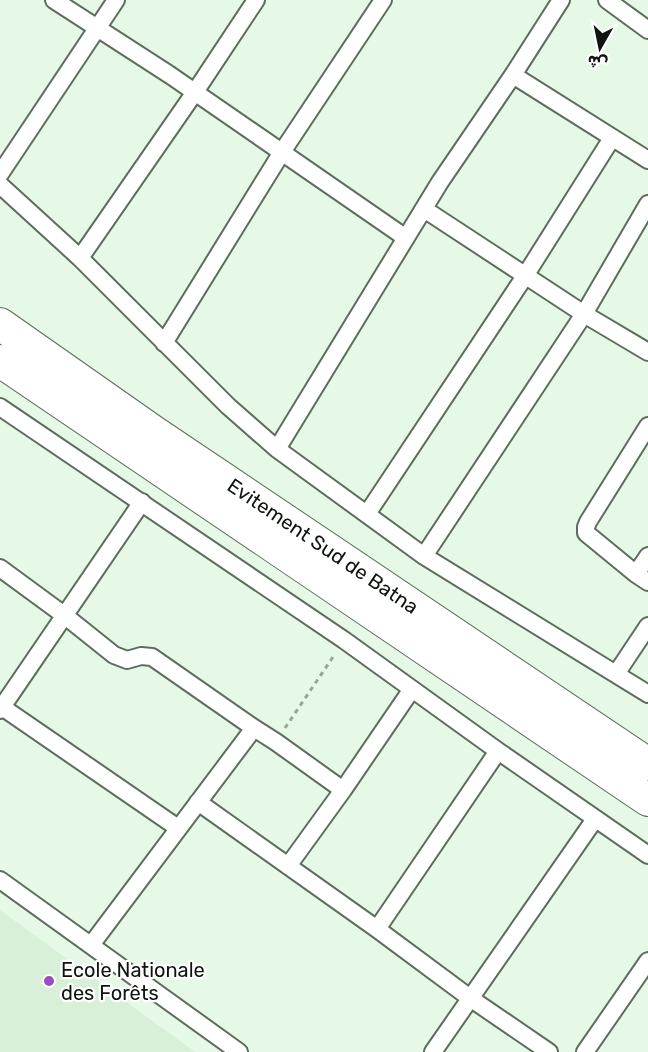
<svg xmlns="http://www.w3.org/2000/svg" width="648" height="1052" viewBox="0 0 648 1052" font-family="Rubik,'Noto Sans Arabic',sans-serif">
<rect width="100%" height="100%" fill="#e6f9e6"/>
<!-- built -->
<path fill="#d7f0d7" d="M0,910L195,1052H0Z"/>
<g fill="none" stroke-linecap="round" stroke-linejoin="round">
<defs>
<path id="street" d="M54,0L170,75L406,238
M607,0L648,30
M513,75L648,160
M0,174L116,0
M0,185L80,258L228,406L277,449L424,556L648,694
M424,209L584,314L648,352
M80,258L195,92L256,0
M164,343L282,152L383,0
M0,407L344,640L498,751L648,855
M648,426L588,522L586,527V533L636,574L648,582
M277,449L440,182L513,75L561,0
M367,514L525,276L612,138
M424,556L584,314L648,204
M0,568L64,615L114,655L127,660L141,656L152,657L254,728L276,742L343,790
M636,574L648,556
M616,674L648,626
M2,707L178,828
M0,710L142,502
M198,802L377,929L470,998L549,1052
M288,866L343,790L412,689
M0,880L239,1052
M377,929L498,751
M91,945L254,728
M433,1052L595,819
M585,1052L648,961"/>
<path id="highway" d="M0,324L154,432L648,764
M0,361L648,800"/>
</defs>
<!-- street casing -->
<use href="#street" stroke="#5d6d5d" stroke-width="20"/>
<!-- highway casing -->
<use href="#highway" stroke="#5d6d5d" stroke-width="34"/>
<!-- path -->
<path stroke="#98a698" stroke-width="3" stroke-dasharray="4.5 4.5" stroke-linecap="butt" d="M285,728L335,654"/>
<!-- street -->
<use href="#street" stroke="#fff" stroke-width="16"/>
<!-- highway -->
<use href="#highway" stroke="#fff" stroke-width="32"/>
</g>
<!-- markers -->
<circle fill="#9b4cbd" stroke="#fff" stroke-width="2" cx="49" cy="981" r="6"/>
<g text-anchor="middle" dominant-baseline="central" stroke-width="4.5" stroke-linejoin="round" paint-order="stroke">
<!-- street labels -->
<g font-size="20" fill="#0e150e" stroke="#fff">
<text transform="translate(323 546) rotate(34)">Evitement Sud de Batna</text>
</g>
<!-- poi labels -->
<g font-size="20" fill="#0e150e" stroke="#fff" text-anchor="start">
<text x="61" y="970">Ecole Nationale<tspan x="61" dy="23">des Forêts</tspan></text>
</g>
</g>
<!-- north arrow -->
<g transform="translate(600 48) rotate(189)" stroke="#ffffff" stroke-width="4.5" paint-order="stroke">
<path d="M0-4.5L10 22L0 15L-10 22Z" fill="#0e150e"/>
<text y="-9" font-size="16" font-weight="bold" text-anchor="middle" fill="#0e150e">ش</text>
</g>
</svg>
